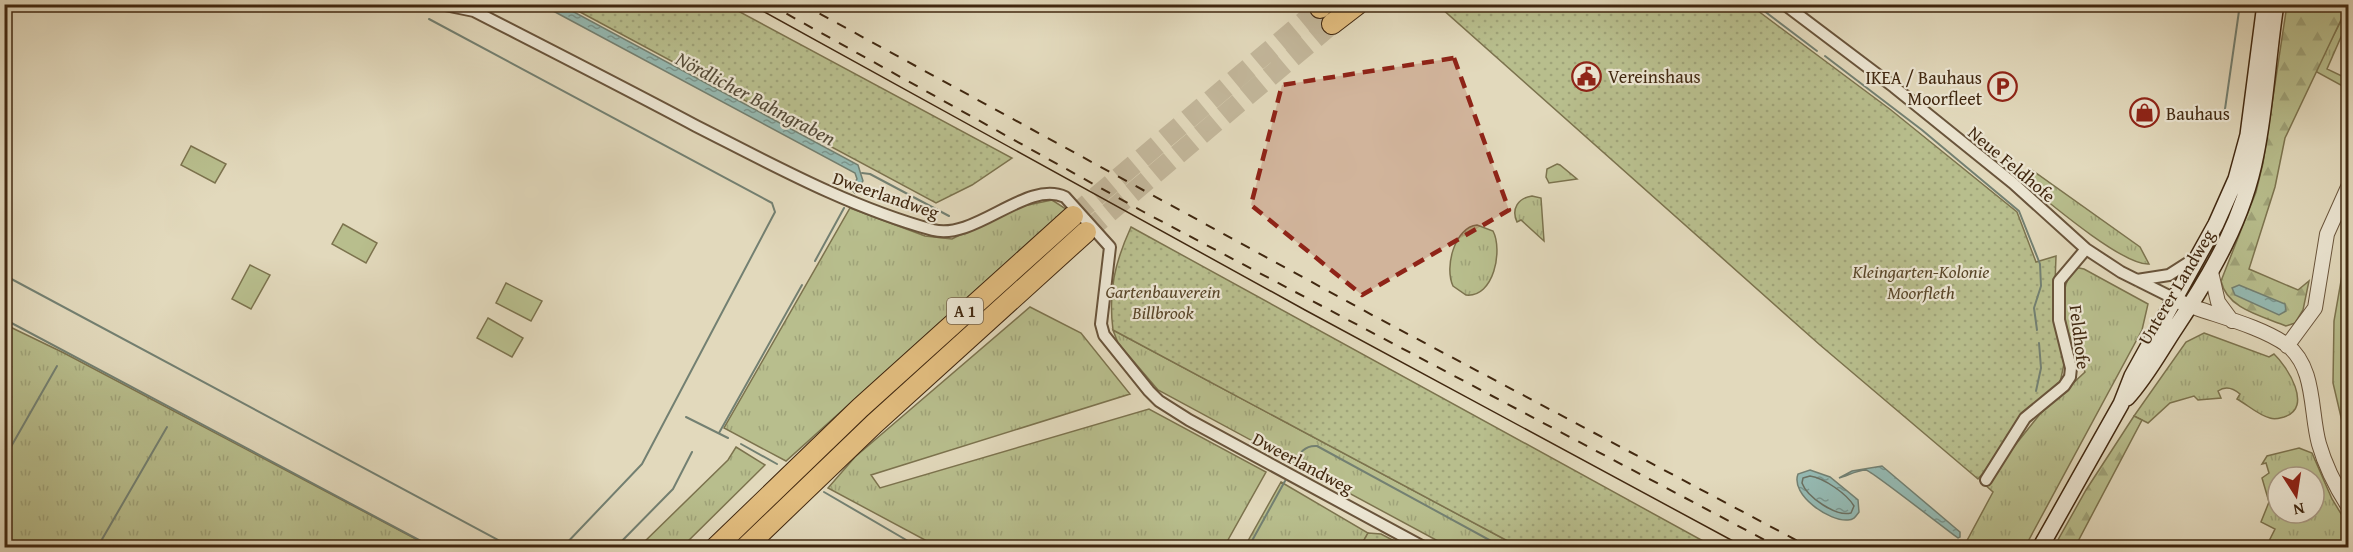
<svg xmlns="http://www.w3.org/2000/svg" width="2353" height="552" viewBox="0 0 2353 552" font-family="'Gentium Book Plus',serif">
<defs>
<pattern id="grass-tufts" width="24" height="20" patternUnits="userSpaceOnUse" patternTransform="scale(1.5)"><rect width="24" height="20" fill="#b8be8d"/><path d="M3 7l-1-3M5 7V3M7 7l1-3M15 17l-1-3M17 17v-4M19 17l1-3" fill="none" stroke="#9fa379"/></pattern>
<pattern id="forest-firs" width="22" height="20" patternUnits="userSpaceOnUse" patternTransform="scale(1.5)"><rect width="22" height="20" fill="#b8be8d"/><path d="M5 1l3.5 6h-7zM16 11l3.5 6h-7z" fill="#9fa379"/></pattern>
<pattern id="garden-dots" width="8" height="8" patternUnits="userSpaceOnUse" patternTransform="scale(1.5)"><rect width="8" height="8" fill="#b8be8d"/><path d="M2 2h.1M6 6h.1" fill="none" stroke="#9fa379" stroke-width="1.8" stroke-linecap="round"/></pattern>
<pattern id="water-ripples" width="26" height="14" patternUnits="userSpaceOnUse" patternTransform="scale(1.5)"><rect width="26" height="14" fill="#95bab3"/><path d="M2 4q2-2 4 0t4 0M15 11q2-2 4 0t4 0" fill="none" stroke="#7b9790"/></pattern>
</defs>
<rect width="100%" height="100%" fill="#e2d9bc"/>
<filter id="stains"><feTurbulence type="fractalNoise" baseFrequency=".00333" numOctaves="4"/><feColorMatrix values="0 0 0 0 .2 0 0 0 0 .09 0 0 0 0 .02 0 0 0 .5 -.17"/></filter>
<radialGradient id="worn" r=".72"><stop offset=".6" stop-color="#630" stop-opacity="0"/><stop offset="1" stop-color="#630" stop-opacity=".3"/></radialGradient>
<!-- grass -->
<path fill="url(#grass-tufts)" stroke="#7c734e" stroke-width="1.5" fill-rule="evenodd" d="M2342,19L2348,21L2327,69L2348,79V89L2315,71Z
M1557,164L1560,165L1577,179L1549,183L1546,177L1547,169Z
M2032,170L2140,247L2149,264C2123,266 2046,200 2024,182Z
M1532,196L1541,198L1544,241L1521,220L1517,222C1511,209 1518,198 1532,196Z
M1052,200L1066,209L786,461L724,428L850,208L925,236L952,239L1014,208Z
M1477,225L1493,231C1503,250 1494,298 1466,295L1453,286C1444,267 1455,227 1477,225Z
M2348,241V447L2333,383L2334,321Z
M2074,267L2084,269L2148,304L2142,330L2025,547L1963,548L1993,492L1984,484L2040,414L2085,372C2069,337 2051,303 2074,267Z
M1030,307L1081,333L1130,394L871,475L880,488L1149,409L1266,472L1224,547H938L828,488L855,457Z
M4,324L64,353L431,547H5Z
M1113,330L1519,547H1449L1158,390L1118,343Z
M2204,333L2269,357L2274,354C2287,366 2314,408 2284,417C2280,418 2275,420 2270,418C2258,415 2248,405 2237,399L2240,394C2233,388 2225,386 2218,391L2221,398L2198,400L2194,396L2170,403L2148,423L2134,416L2186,342Z
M736,447L765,465L682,547H639L728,460Z
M2299,448L2312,453L2332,499L2348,525V547H2266L2275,529L2261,522L2269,502L2262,478L2269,473L2266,463L2262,464L2267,456ZM2278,477H2314V513H2278Z
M1281,482L1368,533L1360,547L1244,548Z"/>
<!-- forest -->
<path fill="url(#forest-firs)" stroke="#7c734e" stroke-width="1.5" d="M2287,5H2348L2285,138L2275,187L2249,269L2298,290L2309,281L2303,310L2295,323L2286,326C2262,316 2227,309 2221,281L2256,192L2263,163Z
M2134,416L2142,420L2075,547H2054L2086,490Z"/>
<!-- park -->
<path fill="#b8be8d" stroke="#7c734e" stroke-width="1.5" d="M191,146L226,164L215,183L181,165Z
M343,224L377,243L366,263L332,244Z
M250,265L270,275L251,309L232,299Z
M506,283L542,301L531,321L496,303Z
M488,318L523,338L512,357L477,338Z"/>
<!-- garden -->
<path fill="url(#garden-dots)" stroke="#7c734e" stroke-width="1.5" d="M1442,4L1750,5L1891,110L2017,212L2036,262L2056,256L2054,313L2064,364L2060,383L1978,479L1820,345L1440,7Z
M567,5H727L1012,158L972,185L936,203Z
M1131,227L1714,547H1519L1113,330C1108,291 1115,262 1131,227Z
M1368,533L1381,534L1406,547H1360Z"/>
<!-- water -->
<path fill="url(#water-ripples)" stroke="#738072" stroke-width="1.5" d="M542,5H561L858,165L863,181L855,193L851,189L857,179L855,173Z
M2239,285L2285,304L2286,311L2279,315L2235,295L2232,288Z
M1882,466L1960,532V537L1958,538C1945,529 1872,471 1866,470C1857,470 1847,476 1839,478L1852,471Z
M1810,470L1830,477L1858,500L1859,512C1856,516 1854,520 1848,520C1830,522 1790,495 1798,474Z"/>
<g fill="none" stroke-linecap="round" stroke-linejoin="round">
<!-- shore -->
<path stroke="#6b7162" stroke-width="1.5" d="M1810,476C1824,478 1847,494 1854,506L1851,513C1836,517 1807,497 1802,483L1803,478Z"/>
<!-- stream -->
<path stroke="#738072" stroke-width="2" d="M402,4L409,8
M1755,4L1817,51
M429,19L772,203L775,212L642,464L562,548
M1825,56L1922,130L2019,211L2040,264L2041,286L2034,308L2037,330
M2224,116L2240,4
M862,173L870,174L949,216
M815,261L844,208
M4,275L513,548
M4,319L434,548
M2036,391L2041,368L2039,343
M686,417L728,438
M719,433L802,285
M741,444L777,464
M4,459L57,366
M1293,466C1299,455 1303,445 1317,446L1504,548
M824,492L920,548
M97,548L167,427
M615,548L673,489L692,452
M1248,548L1285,481"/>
<!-- motorway-tunnel -->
<path stroke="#c2b69a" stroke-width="20" stroke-dasharray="20 10" stroke-linecap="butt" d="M1073,216L1320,8
M1086,232L1332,24"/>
<defs>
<path id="minor" d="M440,4L474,11C548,49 623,87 696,126C773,165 849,207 933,230C975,241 1027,179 1065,197L1110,247L1101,324L1104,335L1149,391L1159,401L1189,420L1425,548
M1784,4L1894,87L2013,183L2086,249L2121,272L2173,298
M2137,280L2169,275L2194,259
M1986,480L2025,418L2064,386L2070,377L2071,368L2059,320V281L2086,249"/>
<path id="tertiary" d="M2211,272L2218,302L2232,321
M2180,302C2212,315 2259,325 2287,345C2316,368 2310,412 2319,444C2325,465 2336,487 2348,506
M2287,346L2315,308L2327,234L2348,187"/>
<path id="secondary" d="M2127,398C2147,376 2160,351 2176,327C2212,273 2244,218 2256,154C2266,105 2268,54 2276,4
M2040,548L2121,404L2132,376L2216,224L2236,179L2248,135L2265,4"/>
<path id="motorway" d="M1320,8L1324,4
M1332,24L1358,4
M715,548L860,408L1073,216
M745,548L874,424L1086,232"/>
</defs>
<!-- minor casing -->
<use href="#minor" stroke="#69543b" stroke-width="14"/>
<!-- tertiary casing -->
<use href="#tertiary" stroke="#69543b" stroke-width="16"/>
<!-- secondary casing -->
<use href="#secondary" stroke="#412810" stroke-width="18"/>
<!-- motorway casing -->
<use href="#motorway" stroke="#412810" stroke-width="22"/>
<!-- minor -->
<use href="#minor" stroke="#ece6d3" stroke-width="10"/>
<!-- tertiary -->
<use href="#tertiary" stroke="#ece6d3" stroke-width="14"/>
<!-- secondary -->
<use href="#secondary" stroke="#ece6d3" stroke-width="15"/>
<!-- motorway -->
<use href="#motorway" stroke="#e1bc7e" stroke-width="20"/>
<!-- tram -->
<path stroke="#412810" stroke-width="1.5" d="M750,4L1305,310L1746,548"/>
<!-- rail -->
<path stroke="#412810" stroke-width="2" stroke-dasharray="10 10" stroke-linecap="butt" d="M769,4L1142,211L1780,548
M802,4L1374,316L1811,548"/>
</g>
<!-- marked area -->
<path fill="#8f2418" fill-opacity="0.2" stroke="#8f2418" stroke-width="4.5" stroke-dasharray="12 8" stroke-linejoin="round" d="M1454,58L1509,210L1362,295L1251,205L1282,85Z"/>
<!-- icons -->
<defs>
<symbol id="civic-ring" viewBox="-11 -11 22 22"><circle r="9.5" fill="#ece6d3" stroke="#8f2418" stroke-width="1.5"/><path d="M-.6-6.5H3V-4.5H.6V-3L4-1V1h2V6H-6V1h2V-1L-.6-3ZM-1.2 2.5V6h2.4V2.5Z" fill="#8f2418"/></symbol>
<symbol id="parking-ring" viewBox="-11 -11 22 22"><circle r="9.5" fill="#ece6d3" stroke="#8f2418" stroke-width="1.5"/><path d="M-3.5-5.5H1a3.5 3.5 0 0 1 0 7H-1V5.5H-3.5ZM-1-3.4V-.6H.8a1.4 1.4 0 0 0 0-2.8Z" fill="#8f2418"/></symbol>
<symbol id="shop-ring" viewBox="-11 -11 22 22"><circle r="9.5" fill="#ece6d3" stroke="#8f2418" stroke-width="1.5"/><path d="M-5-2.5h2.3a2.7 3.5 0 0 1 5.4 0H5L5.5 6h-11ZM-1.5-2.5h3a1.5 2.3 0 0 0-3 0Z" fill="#8f2418"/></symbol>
</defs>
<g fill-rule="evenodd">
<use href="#civic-ring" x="1570" y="60" width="33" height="33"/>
<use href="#parking-ring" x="1986" y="70" width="33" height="33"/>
<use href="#shop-ring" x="2128" y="96" width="33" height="33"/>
</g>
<g text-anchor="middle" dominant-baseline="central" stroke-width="4.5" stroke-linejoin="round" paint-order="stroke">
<!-- shield labels -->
<rect fill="#ece6d3" stroke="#74614a" stroke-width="1.5" x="947" y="298" width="36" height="26" rx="4.5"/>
<g font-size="16" font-weight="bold" fill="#412810">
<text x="965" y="311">A 1</text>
</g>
<!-- poi labels -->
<g font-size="18" fill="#412810" stroke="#ece6d3" text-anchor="start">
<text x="1608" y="76">Vereinshaus</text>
<text x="1982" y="77" text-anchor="end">IKEA / Bauhaus<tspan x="1982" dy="21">Moorfleet</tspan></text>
<text x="2166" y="113">Bauhaus</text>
</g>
<!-- street labels -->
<g font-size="18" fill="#412810" stroke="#ece6d3">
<text transform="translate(2012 164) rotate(40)">Neue Feldhofe</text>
<text transform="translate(886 195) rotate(19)">Dweerlandweg</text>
<text transform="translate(2176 287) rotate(-59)">Unterer Landweg</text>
<text transform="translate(2080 337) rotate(83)">Feldhofe</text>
<text transform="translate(1303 463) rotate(28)">Dweerlandweg</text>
</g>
<!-- park labels -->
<g font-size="18" font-style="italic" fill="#594629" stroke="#ece6d3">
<text x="1921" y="271">Kleingarten-Kolonie<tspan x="1921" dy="21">Moorfleth</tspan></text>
<text x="1163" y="291">Gartenbauverein<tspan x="1163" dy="21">Billbrook</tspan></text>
</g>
<!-- water labels -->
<g font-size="20" font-style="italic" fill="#564c39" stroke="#ece6d3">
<text transform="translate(756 98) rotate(28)">Nördlicher Bahngraben</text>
</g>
</g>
<!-- margin -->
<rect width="2353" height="552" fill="none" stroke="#e2d9bc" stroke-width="24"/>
<rect x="6" y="6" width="2341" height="540" fill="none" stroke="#412810" stroke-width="3"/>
<rect x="12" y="12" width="2329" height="528" fill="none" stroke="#412810" stroke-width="1.5"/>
<!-- north arrow -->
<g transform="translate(2296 495) rotate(168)"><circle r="28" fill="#ece6d3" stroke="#a89a85" stroke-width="1.5"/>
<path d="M0-4.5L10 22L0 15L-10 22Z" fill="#8f2418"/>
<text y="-9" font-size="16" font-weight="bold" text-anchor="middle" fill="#412810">N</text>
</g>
<rect width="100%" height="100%" filter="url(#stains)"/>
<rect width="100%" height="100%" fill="url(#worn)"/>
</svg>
